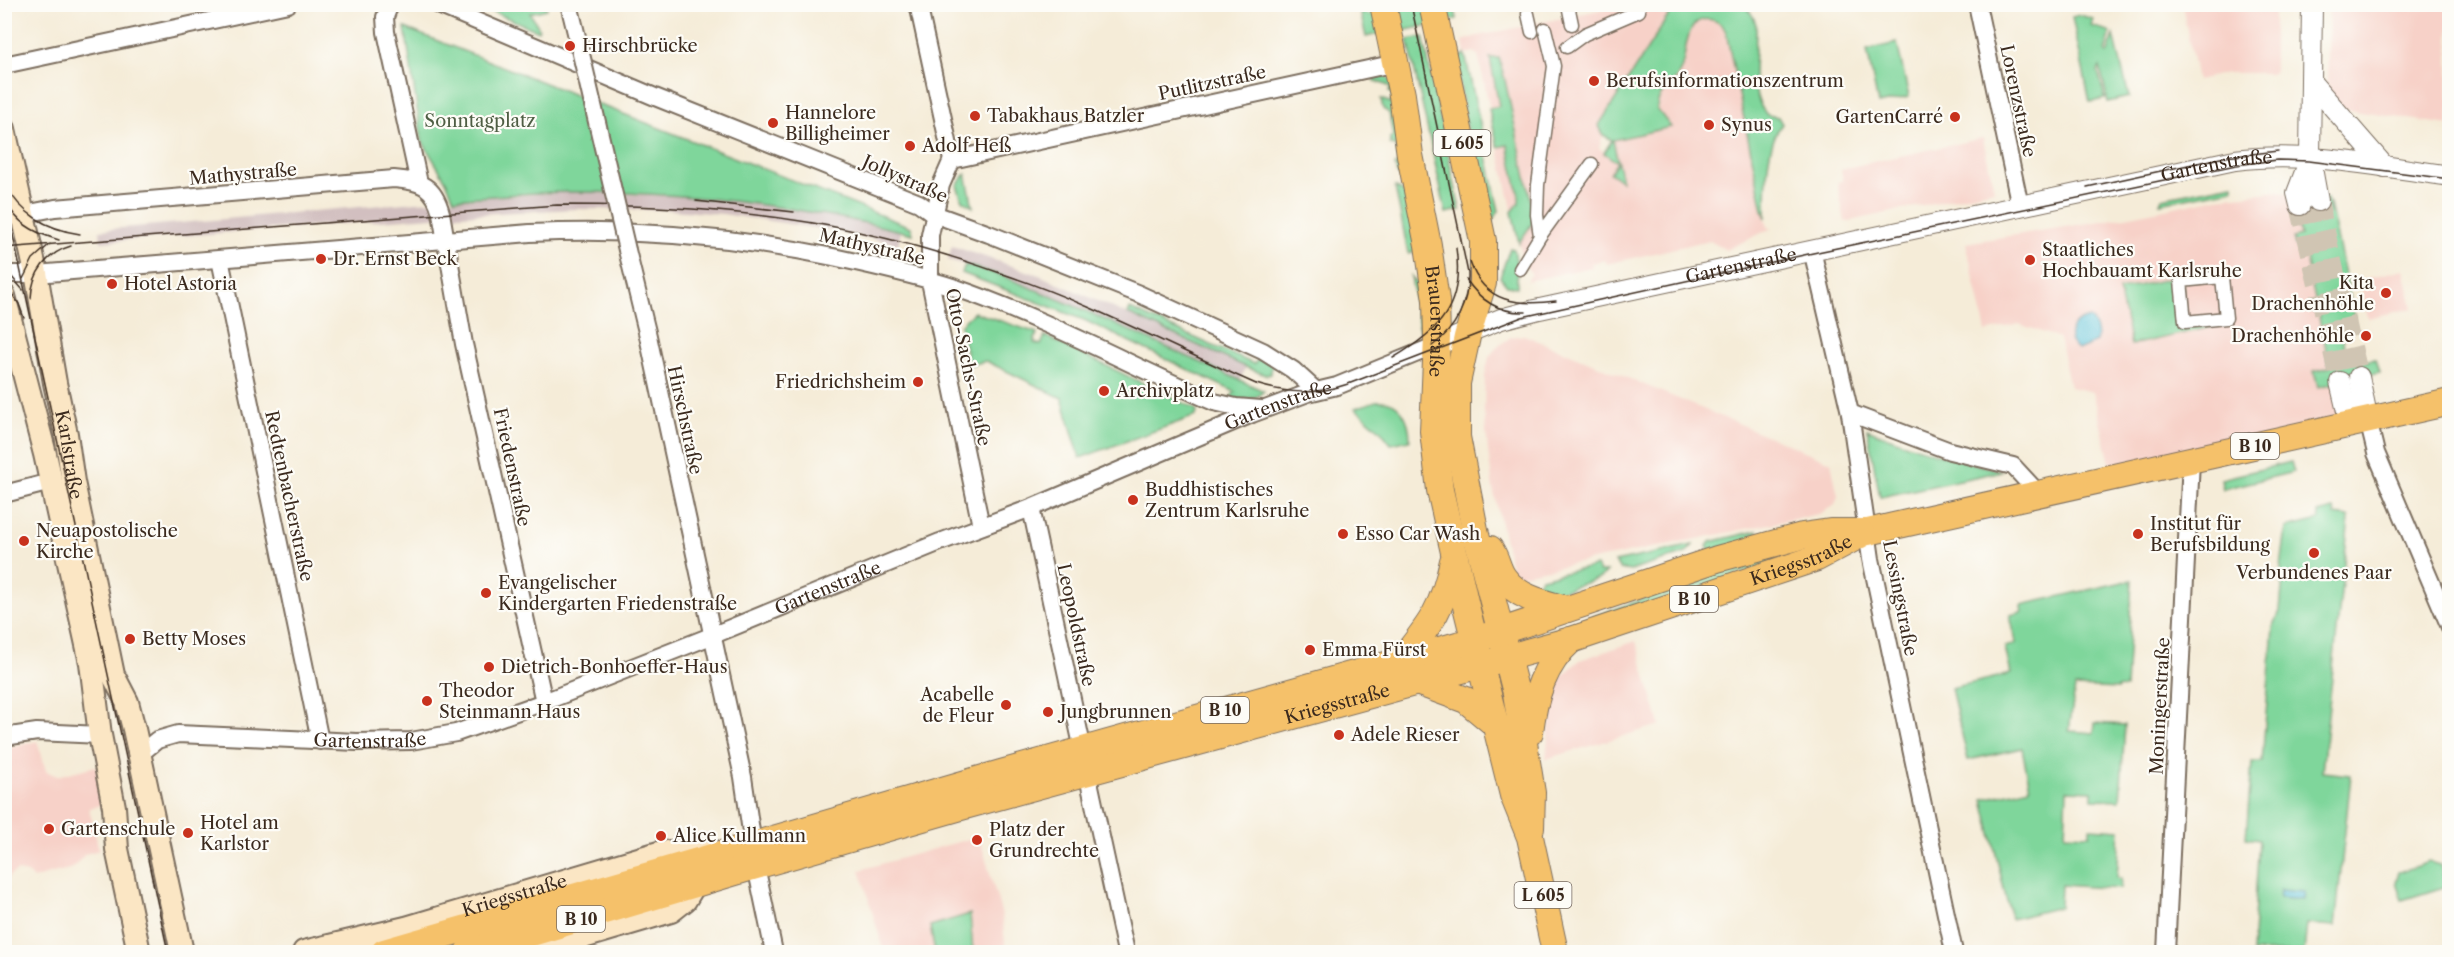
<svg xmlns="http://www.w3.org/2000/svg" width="2454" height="957" viewBox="0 0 2454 957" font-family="'Libre Caslon Text',serif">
<rect width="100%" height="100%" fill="#fdfcf7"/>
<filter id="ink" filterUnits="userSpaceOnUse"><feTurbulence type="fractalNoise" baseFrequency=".0167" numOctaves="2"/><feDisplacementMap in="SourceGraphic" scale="12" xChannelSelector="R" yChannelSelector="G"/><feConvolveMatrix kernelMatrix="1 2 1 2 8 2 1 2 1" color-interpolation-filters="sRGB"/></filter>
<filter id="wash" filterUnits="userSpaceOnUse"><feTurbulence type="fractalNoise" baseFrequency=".008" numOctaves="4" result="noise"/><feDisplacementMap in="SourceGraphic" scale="24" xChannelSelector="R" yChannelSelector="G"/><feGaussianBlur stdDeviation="1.35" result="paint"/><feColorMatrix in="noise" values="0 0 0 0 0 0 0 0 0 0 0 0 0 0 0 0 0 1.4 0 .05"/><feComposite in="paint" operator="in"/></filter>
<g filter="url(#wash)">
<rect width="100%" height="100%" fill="#f5ecd8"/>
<!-- built -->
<path fill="#f7d1c8" d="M1622,5H1695L1672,10L1599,125L1603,135L1599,148L1617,162L1613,140L1670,127L1657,109V102L1660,95L1674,81L1682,67L1690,30L1694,24L1702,20L1710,19L1720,22L1726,32L1763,210L1768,228H1772L1726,250L1710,240L1607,264L1605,260L1591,263L1592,267L1527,281L1532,274L1524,264L1478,55L1474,52L1465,54L1463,41L1474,37Z
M2182,5H2274V73H2227L2197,80Z
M2329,5H2449V125L2327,107Z
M1983,138L1994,190L1845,222L1837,182L1843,181L1841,169Z
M2280,191L2307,199L2358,420L2113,476L2093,392L2070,387L2059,338L2019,324L1986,332L1966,243L2121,218L2218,198Z
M2404,269L2413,308L2368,318L2360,280Z
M1524,335L1831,462L1838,496L1835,505L1819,514L1513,576L1493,489L1488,450L1484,412L1485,375L1489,357L1497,347L1511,337Z
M1636,641L1660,725L1546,759L1552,699L1561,677L1580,660Z
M37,741L46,771L57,776L96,766L105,804L89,808L99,850L85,854L73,868L49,874L33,879L28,873L17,871L10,875L5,886V749Z
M979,836L1002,915L1006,952H884L860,870Z"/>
<!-- industrial -->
<path fill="#d2bfc0" d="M571,192L691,197L771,206L831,215L901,231L898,244L829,230L723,214L671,210L577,209L459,215L101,242L100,230L416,202Z
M952,246L1039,275L1246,367L1240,380L1079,308L1000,275L948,260Z"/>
<!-- green -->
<path fill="#7fd69b" stroke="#5d805c" stroke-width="1.5" d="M1695,4L1746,5C1749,11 1756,19 1756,26C1757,54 1746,92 1767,115L1778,117L1782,124C1765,145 1766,191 1766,218L1763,210L1726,32C1721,18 1700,14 1692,28C1683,42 1687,60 1679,74C1672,88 1657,91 1657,109L1671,127L1613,140L1622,181L1610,173L1617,162L1604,153L1612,140L1603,135L1599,125L1672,10Z
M477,5H546L547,9L530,13L539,28L538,31Z
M1373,5L1382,33L1366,37L1360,11L1371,16Z
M1392,5H1425L1430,25L1397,32Z
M1447,5H1454L1457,19L1443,22L1442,13Z
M2080,15L2093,19L2091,26L2109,31L2110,35L2105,52L2107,54L2114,35L2129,97L2108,102L2100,67L2098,71L2105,99L2090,102L2072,17Z
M405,28L911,227L913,234C802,206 687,192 573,192C534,192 494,196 454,199L446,181L422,141Z
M1423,37L1460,210L1446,213L1408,40Z
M1897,43L1909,97L1878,104L1867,50Z
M1465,54L1499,211L1489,225L1470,142L1476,140L1474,135L1468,136L1456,60Z
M1490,58H1499L1505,80L1535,219L1519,243L1512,212L1519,203V196L1508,145L1498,147L1489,109L1499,106Z
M1382,74L1393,82L1406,181L1397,174L1395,165L1399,163L1396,146L1390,145V138L1393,136L1389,113L1383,109L1381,99L1391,103L1393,94L1389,92L1391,87L1375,81L1374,77Z
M966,174L973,207L962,200L957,185Z
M2233,184V189L2160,203L2162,198Z
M1395,187L1409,195L1422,250L1408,253Z
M2327,199L2330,214L2328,203L2330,204L2354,316L2353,321L2340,324L2347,356L2359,354L2361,362L2375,359L2379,373L2318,387L2314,371L2330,367L2303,245L2295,246L2293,238L2300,236L2294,206Z
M1510,248L1514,249L1517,265V287L1507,286L1500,277Z
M965,265L1000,275L1079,308L1264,391C1254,401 1243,400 1229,399L1235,392L1084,320L962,273Z
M2213,269L2215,278L2182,281L2185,321L2224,318L2225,324L2131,345L2119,290Z
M1411,276L1422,288L1426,326L1420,332Z
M1130,309L1254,364L1261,356L1272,363L1271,374L1265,375L1246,367L1128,314Z
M974,312L1037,333L1034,343L1041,345L1045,336L1194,408L1197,412L1196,416L1080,458L1062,398L986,361L969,365L960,325Z
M1376,401C1400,398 1410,419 1410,440L1391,444L1380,430L1355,408Z
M1867,429C1911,447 1956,460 2003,471L1880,497Z
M2291,462L2294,472L2223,489L2221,479Z
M2334,509L2335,515L2349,517L2322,772L2351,775L2335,926L2307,924L2304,952H2252L2259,840L2246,838L2252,762H2262L2273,628L2280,611L2283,577L2280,576L2286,528L2319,520L2318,513Z
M1757,531L1759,539L1711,553L1707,546L1710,542Z
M1813,543L1817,548L1533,643L1532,638L1741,564Z
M1693,545L1686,553L1630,571L1620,569L1615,562Z
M1596,566L1599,572H1606L1600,578L1555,593L1532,592L1541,578Z
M2132,580L2126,688L2118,687V689L2075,687L2069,731L2094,733L2095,723L2125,725L2120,800L2092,799V791L2067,790L2065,834L2090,835V828L2120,830L2117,878L2121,879L2120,889L2061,885L2060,907L2011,919L1983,799L2030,788L2022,748L1968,760L1951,688L2011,674L2005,647L2016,644L2010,615L2022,612L2021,605Z
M2429,862L2440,865L2447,886L2402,900L2396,883L2399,872Z
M970,914L973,952H935L930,926Z"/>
<!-- water -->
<path fill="#5dc3da" stroke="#4c767c" stroke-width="1.5" d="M2089,318C2096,326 2098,332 2096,342L2078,350C2062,337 2071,322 2089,318Z
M2280,890L2305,892L2304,900L2279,898Z"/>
</g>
<g filter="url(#ink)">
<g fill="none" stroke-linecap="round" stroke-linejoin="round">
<!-- tertiary-tunnel -->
<path stroke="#d0c5b3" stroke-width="20" stroke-dasharray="20 10" stroke-linecap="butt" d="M2318,201L2359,377
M2300,205L2340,382"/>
<defs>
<path id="pedestrian" d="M1568,5L1572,24
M1528,14L1532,32
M1567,47L1585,34L1639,11
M1540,236L1537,215L1538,185L1554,66L1545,29
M1520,269L1540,236L1592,164
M2222,277L2226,318L2185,322L2181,281Z"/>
<g id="minor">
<path d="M390,4L385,17L386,32L419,183"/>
<path d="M436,4L655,97L919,203L934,214L989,234L1139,294L1263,351L1293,370L1315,390"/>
<path d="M569,4L578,41"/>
<path d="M918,4L952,160"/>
<path d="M1977,4L2020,206"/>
<path d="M4,65L288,4"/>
<path d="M4,218L55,208L394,179C421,181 434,186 441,213L464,344L544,702"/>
<path d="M627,250L648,336L743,777L753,845"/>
<path d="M1812,250L1850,413L1871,559L1954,952"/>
<path d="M220,259L320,741"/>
<path d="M4,274H36L530,233C634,228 731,236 833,257C874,266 916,275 956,288C1046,319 1128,364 1214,402L1236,407L1261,409"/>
<path d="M1850,413L1950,451L2013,466L2039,494"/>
<path d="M2368,420L2376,453L2450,627"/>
<path d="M4,494L51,482"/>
<path d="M1031,508L1083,750"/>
<path d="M981,526L930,281V235L941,185L952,160L1396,63"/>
<path d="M4,737L37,732L100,735"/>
<path id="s1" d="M140,754L157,740L178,734L357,742L411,741L456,733L544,702L711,636L940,542L1031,508L1252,414L1308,393L1337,386L1437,345"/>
<path d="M1087,772L1126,952"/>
<path d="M756,866L774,952"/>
<path d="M2166,952L2191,461"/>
</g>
<g id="tertiary">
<path d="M2312,4L2310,157L2318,201"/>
<path d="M2311,82L2385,167"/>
<path d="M2300,205L2297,193L2310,159"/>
<path id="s2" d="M1437,345L1501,319L1535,310L2235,160C2307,151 2378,166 2450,176"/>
<path d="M2359,377L2368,420"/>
<path d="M2340,382L2350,424"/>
</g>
<g id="secondary">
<path id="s3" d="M4,129L36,273L55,383L66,434L73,482L113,675L127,702L134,729L182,952"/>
<path d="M4,296L45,454L91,663L100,735L114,807L117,849L139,952"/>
<path id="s4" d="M304,952L406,928L662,852H715"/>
<path d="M533,952L671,911L685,900L694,885"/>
</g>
<g id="primary">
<path id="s5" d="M1383,4L1402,95L1410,155L1428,245L1436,300L1437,337L1433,431L1440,490L1466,606L1513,795L1530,837L1555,952"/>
<path d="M1432,4L1483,241V283L1467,337L1457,383V437L1475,530L1516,693L1532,793L1531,828"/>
<path d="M1490,549C1497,558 1497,569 1504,578C1518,598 1544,603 1566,609"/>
<path d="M1401,661C1431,623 1443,609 1453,561"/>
<path d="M1417,682L1466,700L1496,725"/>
<path d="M1530,732C1534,697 1544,664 1571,640"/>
<path d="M384,952L1001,773L1475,640L1717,559L1802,536L1830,532H1868L1894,526L2450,402"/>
<path id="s6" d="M468,952L742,870L961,807L1571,640L1817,558L1862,534"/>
</g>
</defs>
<!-- pedestrian casing -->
<use href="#pedestrian" stroke="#7c6e5f" stroke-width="15"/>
<!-- minor casing -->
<use href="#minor" stroke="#7c6e5f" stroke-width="20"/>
<!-- tertiary casing -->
<use href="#tertiary" stroke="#7c6e5f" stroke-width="22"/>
<!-- secondary casing -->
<use href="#secondary" stroke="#7c6e5f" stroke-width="26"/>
<!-- primary casing -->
<use href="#primary" stroke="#7c6e5f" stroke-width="28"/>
<!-- pedestrian -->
<use href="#pedestrian" stroke="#fff" stroke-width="12"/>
<!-- minor -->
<use href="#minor" stroke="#fff" stroke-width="16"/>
<!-- tertiary -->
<use href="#tertiary" stroke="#fff" stroke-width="20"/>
<!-- secondary -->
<use href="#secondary" stroke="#fbe6c4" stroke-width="22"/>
<!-- primary -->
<use href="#primary" stroke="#f5c16b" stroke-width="26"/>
<!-- tram -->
<path stroke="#3b2a1e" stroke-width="1.5" d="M1411,4L1468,273C1469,302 1456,329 1432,346
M4,183C21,214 46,229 80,234
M2087,187L2225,157L2278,151
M4,194L168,952
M696,201L794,212
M10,209C22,227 39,234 59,240
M4,248L557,205C658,205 760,210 859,232C908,243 956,257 1003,274C1090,303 1172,347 1256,384C1288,394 1316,395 1348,384L1522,317L1813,253L2236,165L2277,160L2309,161L2450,179
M1470,262C1484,303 1519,306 1556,301
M4,268L23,290
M23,279L33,259L50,244
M1466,279C1480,301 1500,313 1526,312
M4,283L19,304L24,318
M31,298C32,273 47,253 71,246
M1393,358C1441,330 1464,305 1456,248"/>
<defs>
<path id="minor-bridge" d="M578,41L627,250"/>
</defs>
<!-- minor-bridge casing -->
<use href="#minor-bridge" stroke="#7c6e5f" stroke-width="20" stroke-linecap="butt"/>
<!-- minor-bridge -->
<use href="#minor-bridge" stroke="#fff" stroke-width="16"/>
</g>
</g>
<!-- markers -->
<g fill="#c8321e" stroke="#fdfcf7" stroke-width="2">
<circle cx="570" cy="46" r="6"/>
<circle cx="1594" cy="81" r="6"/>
<circle cx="975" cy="116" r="6"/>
<circle cx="1955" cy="117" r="6"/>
<circle cx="773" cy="123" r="6"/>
<circle cx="1709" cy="125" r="6"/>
<circle cx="910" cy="146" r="6"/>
<circle cx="321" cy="259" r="6"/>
<circle cx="2030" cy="260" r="6"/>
<circle cx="112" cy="284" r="6"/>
<circle cx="2386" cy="293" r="6"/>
<circle cx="2366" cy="336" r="6"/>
<circle cx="918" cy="382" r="6"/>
<circle cx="1104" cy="391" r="6"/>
<circle cx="1133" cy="500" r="6"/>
<circle cx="1343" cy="534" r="6"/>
<circle cx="2138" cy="534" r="6"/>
<circle cx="24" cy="541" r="6"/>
<circle cx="2314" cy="553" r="6"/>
<circle cx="486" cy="593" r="6"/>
<circle cx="130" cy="639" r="6"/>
<circle cx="1310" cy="650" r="6"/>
<circle cx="489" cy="667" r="6"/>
<circle cx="427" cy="701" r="6"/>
<circle cx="1006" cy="705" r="6"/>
<circle cx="1048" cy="712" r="6"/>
<circle cx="1339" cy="735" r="6"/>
<circle cx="49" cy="829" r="6"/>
<circle cx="188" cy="833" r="6"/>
<circle cx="661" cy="836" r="6"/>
<circle cx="977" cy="840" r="6"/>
</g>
<g text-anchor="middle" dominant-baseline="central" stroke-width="4.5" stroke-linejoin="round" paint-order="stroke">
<!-- shield labels -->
<g fill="#fdfcf7" stroke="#75695f" stroke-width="1.5">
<rect x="1433.5" y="130" width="57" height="26" rx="4.5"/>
<rect x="2231" y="433" width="48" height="26" rx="4.5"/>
<rect x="1670" y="586" width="48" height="26" rx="4.5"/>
<rect x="1201" y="697" width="48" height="26" rx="4.5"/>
<rect x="1514.5" y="882" width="57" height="26" rx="4.5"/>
<rect x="557" y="906" width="48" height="26" rx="4.5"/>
</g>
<g font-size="16" font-weight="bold" fill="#3b2a1e">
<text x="1462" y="143">L 605</text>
<text x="2255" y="446">B 10</text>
<text x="1694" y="599">B 10</text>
<text x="1225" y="710">B 10</text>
<text x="1543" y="895">L 605</text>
<text x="581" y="919">B 10</text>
</g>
<!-- poi labels -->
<g font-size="18" fill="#3b2a1e" stroke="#fdfcf7" text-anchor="start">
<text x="582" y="46">Hirschbrücke</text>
<text x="1606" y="81">Berufsinformationszentrum</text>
<text x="785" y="113">Hannelore<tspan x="785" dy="21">Billigheimer</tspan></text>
<text x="987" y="116">Tabakhaus Batzler</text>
<text x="1943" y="117" text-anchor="end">GartenCarré</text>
<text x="1721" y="125">Synus</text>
<text x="922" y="146">Adolf Heß</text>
<text x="2042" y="250">Staatliches<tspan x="2042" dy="21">Hochbauamt Karlsruhe</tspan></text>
<text x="333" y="259">Dr. Ernst Beck</text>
<text x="2374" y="283" text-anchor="end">Kita<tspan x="2374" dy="21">Drachenhöhle</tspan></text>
<text x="124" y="284">Hotel Astoria</text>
<text x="2354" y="336" text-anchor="end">Drachenhöhle</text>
<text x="906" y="382" text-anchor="end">Friedrichsheim</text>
<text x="1116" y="391">Archivplatz</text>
<text x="1145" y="490">Buddhistisches<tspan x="1145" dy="21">Zentrum Karlsruhe</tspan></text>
<text x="2150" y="524">Institut für<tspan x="2150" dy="21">Berufsbildung</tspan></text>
<text x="36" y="531">Neuapostolische<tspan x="36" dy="21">Kirche</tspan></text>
<text x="1355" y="534">Esso Car Wash</text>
<text x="2314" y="573" text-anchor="middle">Verbundenes Paar</text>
<text x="498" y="583">Evangelischer<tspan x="498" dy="21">Kindergarten Friedenstraße</tspan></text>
<text x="142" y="639">Betty Moses</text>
<text x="1322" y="650">Emma Fürst</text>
<text x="501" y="667">Dietrich-Bonhoeffer-Haus</text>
<text x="439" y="691">Theodor<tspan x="439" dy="21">Steinmann Haus</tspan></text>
<text x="994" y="695" text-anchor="end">Acabelle<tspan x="994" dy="21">de Fleur</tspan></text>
<text x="1060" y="712">Jungbrunnen</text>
<text x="1351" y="735">Adele Rieser</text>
<text x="200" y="823">Hotel am<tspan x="200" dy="21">Karlstor</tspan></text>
<text x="61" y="829">Gartenschule</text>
<text x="989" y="830">Platz der<tspan x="989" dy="21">Grundrechte</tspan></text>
<text x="673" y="836">Alice Kullmann</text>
</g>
<!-- street labels -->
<g font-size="18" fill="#3b2a1e" stroke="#fdfcf7">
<text transform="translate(1212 83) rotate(-12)">Putlitzstraße</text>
<text transform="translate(2018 101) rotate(78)">Lorenzstraße</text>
<text stroke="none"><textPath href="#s2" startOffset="801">Gartenstraße</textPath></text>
<text transform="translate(243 174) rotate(-5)">Mathystraße</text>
<text transform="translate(905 179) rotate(24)">Jollystraße</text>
<text transform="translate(872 247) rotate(13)">Mathystraße</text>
<text stroke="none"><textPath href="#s2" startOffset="315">Gartenstraße</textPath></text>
<text stroke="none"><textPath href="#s5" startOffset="322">Brauerstraße</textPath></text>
<text transform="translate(968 367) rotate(78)">Otto-Sachs-Straße</text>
<text stroke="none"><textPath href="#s1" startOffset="1208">Gartenstraße</textPath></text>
<text transform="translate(685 420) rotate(78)">Hirschstraße</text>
<text stroke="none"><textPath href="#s3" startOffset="332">Karlstraße</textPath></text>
<text transform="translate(512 467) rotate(78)">Friedenstraße</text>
<text transform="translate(289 496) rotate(78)">Redtenbacherstraße</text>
<text stroke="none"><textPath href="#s6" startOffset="1390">Kriegsstraße</textPath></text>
<text stroke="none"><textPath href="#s1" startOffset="722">Gartenstraße</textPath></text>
<text transform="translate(1900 598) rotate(79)">Lessingstraße</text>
<text transform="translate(1076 625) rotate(78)">Leopoldstraße</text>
<text stroke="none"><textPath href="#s6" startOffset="904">Kriegsstraße</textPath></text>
<text transform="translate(2160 706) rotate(-87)">Moningerstraße</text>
<text stroke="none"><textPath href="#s1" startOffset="236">Gartenstraße</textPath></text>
<text stroke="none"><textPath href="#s4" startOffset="218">Kriegsstraße</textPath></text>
</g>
<!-- park labels -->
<g font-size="18" fill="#4f5e44" stroke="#fdfcf7">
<text x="480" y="121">Sonntagplatz</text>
</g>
</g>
<!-- margin -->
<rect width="2454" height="957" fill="none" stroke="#fdfcf7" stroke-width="24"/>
</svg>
